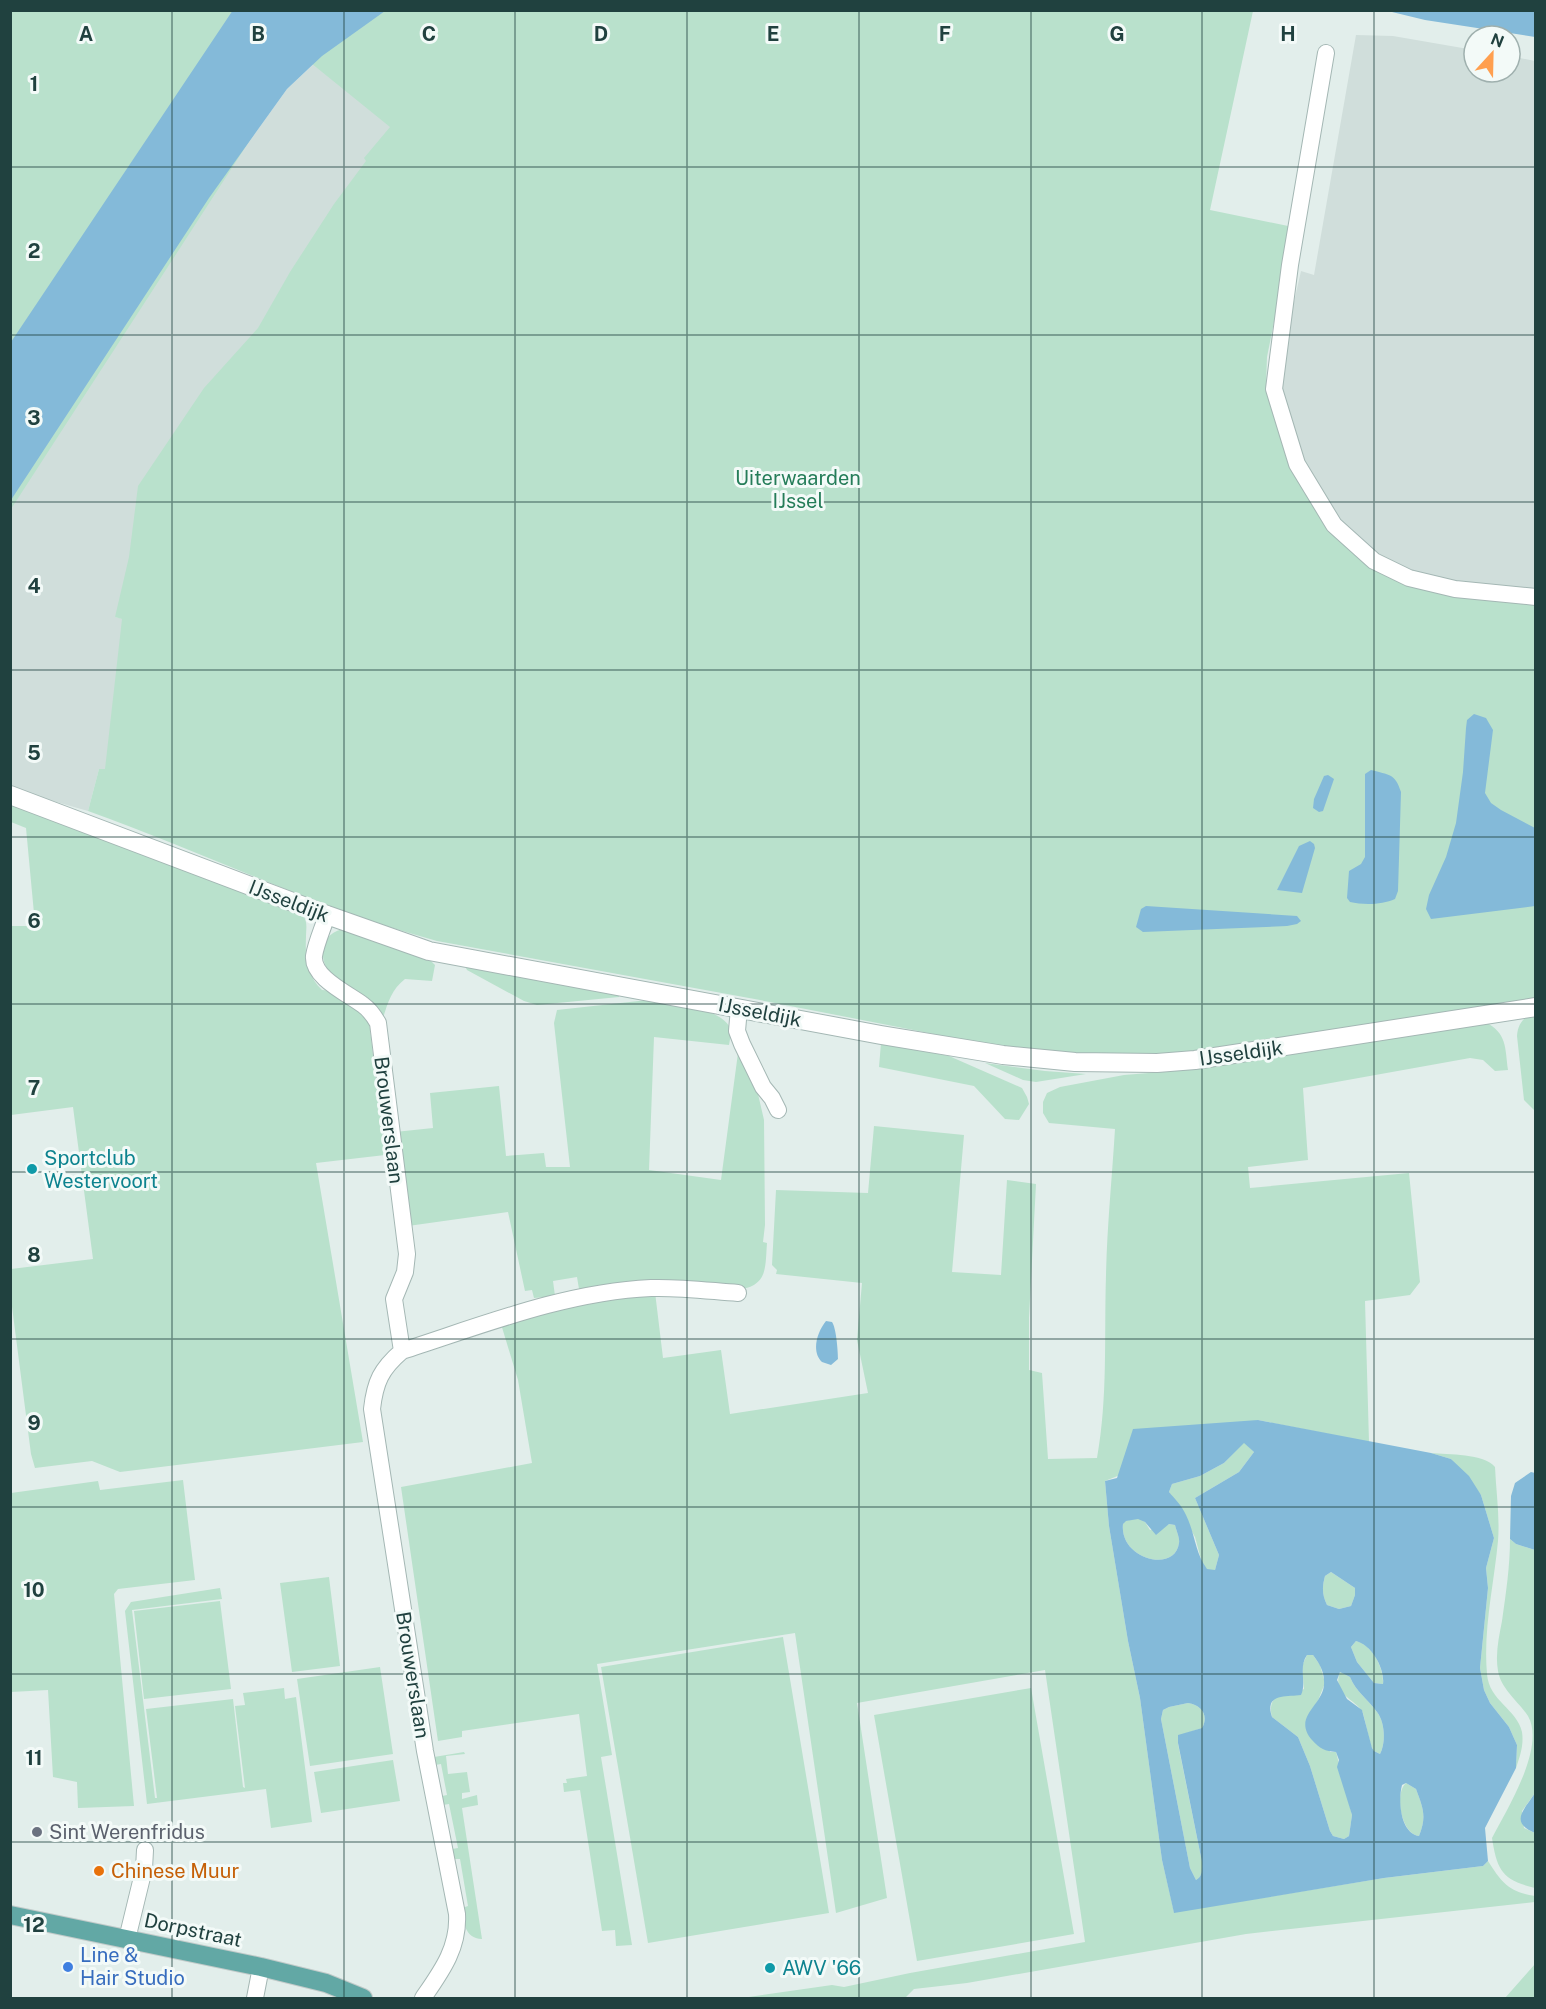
<svg xmlns="http://www.w3.org/2000/svg" width="1546" height="2009" viewBox="0 0 1546 2009" font-family="'Public Sans',sans-serif">
<rect width="100%" height="100%" fill="#e2eeeb"/>
<!-- built -->
<path fill="#d0dedb" d="M1356,35L1393,36L1474,50V72H1510V56L1535,61V591L1433,580L1393,566L1341,529L1301,461L1280,388L1289,324L1301,271L1314,275Z
M316,62L392,126L395,184L115,617L141,623L123,772L99,769L88,811L11,789V500L209,198L287,89Z"/>
<!-- green -->
<path fill="#b9e1cc" d="M10,11H1253L1210,210L1293,227L1267,357L1266,385L1274,416L1293,467L1372,566L1535,601V999L1196,1051L1124,1057L1000,1047L760,1000L437,941C317,908 205,853 88,811L99,769H105L122,619L115,617L129,557L138,486L204,388L258,328L290,272L334,204L366,161L364,158L390,127L306,59L283,89L11,509Z
M11,804L303,915C308,923 306,928 306,937C305,959 307,975 322,990C340,991 357,1010 369,1021L385,1155L316,1163L363,1442L120,1472L92,1461L35,1468L31,1454L11,1299V1269L93,1259L73,1107L11,1115V926H26L35,924L26,828L11,822Z
M342,929L429,959L435,965L432,981L405,979C392,989 388,1002 383,1018L328,971C318,953 322,935 342,929Z
M470,966L619,993V997L537,1005L524,1001L467,970L466,968Z
M657,999C675,1002 719,1009 729,1026C732,1031 730,1039 729,1045L654,1037L649,1170L721,1180L738,1053L758,1094L764,1120L765,1225L763,1242L767,1243C765,1269 768,1286 737,1290L580,1295L577,1277L553,1281L555,1296L534,1298L532,1290L525,1291L508,1212L408,1226L395,1132L433,1128L430,1093L499,1086L506,1156L544,1153L546,1167H570L554,1023L557,1010Z
M1535,1013V1111L1524,1100L1517,1036C1518,1023 1524,1017 1535,1013Z
M1485,1022C1507,1033 1505,1047 1508,1070L1495,1071L1483,1060L1470,1058L1303,1088L1308,1160L1248,1167L1250,1188L1409,1173L1420,1282L1410,1295L1365,1301L1369,1442L1258,1420L1105,1481L1109,1526L1128,1641L1140,1698L1162,1860L1174,1912L1384,1878L1483,1866L1488,1861C1502,1883 1509,1892 1535,1896V1902L1246,1934L967,1983L914,1989L905,1998H742L832,1985L844,1987L910,1973L1085,1942L1045,1670L857,1703L887,1898L836,1913L795,1633L597,1664L612,1755L601,1757L632,1945L616,1946L615,1930L602,1931L580,1790L564,1792L563,1783H567L566,1779L587,1776L579,1714L462,1731V1737L438,1741L401,1487L532,1463L518,1380L501,1324L580,1301L655,1292L663,1358L721,1350L730,1414L868,1393L857,1340L862,1283L776,1274L777,1270L772,1265L776,1190L868,1193L874,1126L964,1135L952,1272L1001,1275L1007,1180L1036,1184L1029,1318V1370L1042,1373L1048,1459L1097,1458C1108,1397 1104,1337 1106,1275C1107,1227 1112,1178 1115,1129L1049,1123L1043,1113V1102L1047,1093L1060,1087L1124,1075L1198,1069L1346,1046Z
M881,1043L949,1056L1022,1088L1027,1097L1029,1104L1019,1120L1005,1119L974,1086L879,1067Z
M985,1063L1045,1071L1086,1074L1036,1082L1023,1080Z
M1244,1442L1254,1452L1239,1472L1195,1498L1219,1555L1215,1570H1207L1202,1563L1195,1537L1169,1492L1172,1484L1200,1476L1224,1463Z
M1431,1453C1448,1455 1484,1453 1495,1467C1496,1491 1500,1517 1498,1541C1494,1584 1483,1630 1487,1674C1489,1701 1517,1709 1522,1732C1524,1745 1520,1756 1516,1768L1517,1745L1509,1727L1490,1703L1484,1690L1480,1668L1488,1588L1486,1568L1494,1538L1481,1495L1451,1459Z
M183,1480L195,1580L118,1589L114,1594L134,1806L78,1808L77,1782L53,1777L48,1690L11,1692V1493L98,1481L100,1490Z
M1138,1518L1145,1522L1150,1530L1169,1524L1175,1525C1176,1530 1180,1538 1179,1543C1175,1574 1119,1559 1123,1524L1125,1521Z
M1510,1539L1516,1544L1535,1550V1793L1522,1811L1524,1828L1535,1833V1888C1502,1880 1497,1870 1492,1838C1507,1809 1546,1747 1528,1716C1518,1701 1501,1689 1498,1671C1495,1654 1499,1637 1502,1621C1506,1593 1510,1566 1510,1539Z
M1331,1572L1355,1588V1595L1351,1606L1339,1609L1327,1605C1322,1595 1322,1587 1325,1576Z
M329,1577L340,1666L292,1672L280,1583Z
M220,1588L222,1599L132,1610L155,1798H157L146,1709L233,1699L243,1787L245,1788L235,1706L245,1705L243,1693L284,1688L285,1699L296,1697L312,1822L271,1828L266,1789L147,1804L125,1611L131,1602Z
M220,1601L231,1689L144,1699L134,1611Z
M783,1637L829,1913L648,1943L601,1667Z
M1356,1641C1373,1645 1384,1669 1383,1684L1374,1683L1357,1662L1351,1647Z
M1307,1655H1313L1320,1665L1325,1683L1317,1703L1330,1752H1336L1352,1815L1349,1836L1344,1839L1333,1836L1330,1831L1310,1766L1298,1737L1272,1717C1270,1710 1270,1698 1280,1696C1283,1695 1287,1697 1290,1695C1295,1694 1299,1691 1304,1689L1302,1666Z
M380,1667L393,1754L310,1766L297,1679Z
M1340,1672L1350,1677C1356,1692 1368,1699 1377,1712C1385,1722 1386,1743 1380,1754L1374,1751L1372,1748C1369,1740 1364,1714 1362,1711C1353,1698 1332,1694 1340,1672Z
M1031,1688L1074,1934L917,1961L874,1715Z
M1188,1703C1202,1705 1209,1716 1202,1728L1178,1736V1744L1202,1862C1202,1869 1203,1876 1196,1880L1190,1868L1161,1719L1163,1710L1169,1707Z
M464,1752L465,1754L446,1756L448,1774L467,1772L470,1792L462,1793V1799L477,1795L478,1805L462,1808L482,1939C464,1938 464,1922 462,1908L468,1906L460,1859H454L452,1849L458,1848L449,1804L443,1805L442,1796L447,1795L441,1764L435,1765L434,1757Z
M393,1760L400,1801L321,1813L314,1772Z
M1406,1783L1416,1789C1423,1808 1427,1816 1419,1836C1401,1834 1394,1793 1406,1783Z
M1535,1964V1998H1505Z"/>
<!-- water -->
<path fill="#84bad9" fill-rule="evenodd" d="M233,10L385,11L322,56L287,89L209,198L11,500V342Z
M1301,11H1535V37L1425,20L1392,12Z
M1474,714L1486,718L1493,730L1485,793L1491,803L1501,810L1535,828V906L1431,919L1426,909L1429,895L1446,857L1456,823L1463,772L1466,728L1467,720Z
M1371,770C1389,775 1395,773 1401,792L1398,891L1395,899C1382,905 1363,905 1350,902L1347,898L1349,871L1361,864L1365,857V774Z
M1328,775L1334,779L1323,811L1319,812L1313,808L1314,799L1324,776Z
M1310,841L1314,844L1315,848L1302,893L1277,890L1299,846Z
M1146,906L1297,916L1301,921L1297,924L1287,926L1143,932L1136,927L1141,909Z
M826,1321L832,1322C836,1327 838,1350 838,1359L831,1365L822,1362C811,1352 817,1332 826,1321Z
M1258,1420L1431,1453L1451,1459L1469,1476L1481,1495L1494,1538L1486,1568L1488,1588L1480,1668L1484,1690L1490,1703L1509,1727L1517,1745L1516,1768L1485,1828L1488,1861L1483,1866L1384,1878L1174,1913L1162,1860L1140,1698L1128,1641L1109,1526L1105,1481L1117,1478L1133,1429ZM1244,1443L1254,1452L1239,1472L1195,1498L1219,1555L1215,1570L1207,1569C1195,1553 1195,1533 1186,1515C1182,1506 1175,1499 1169,1492L1172,1484L1200,1476L1224,1463ZM1138,1519L1145,1522L1156,1535L1169,1524L1175,1525C1176,1530 1180,1538 1179,1543C1175,1574 1119,1559 1123,1524L1126,1521ZM1331,1572L1355,1588V1595L1351,1606L1339,1609L1327,1605C1322,1595 1322,1587 1325,1576ZM1356,1641C1372,1645 1385,1669 1383,1684L1374,1683L1357,1662L1351,1647ZM1307,1655H1313C1319,1663 1324,1671 1324,1681C1326,1705 1291,1715 1312,1740C1320,1749 1325,1751 1336,1752L1339,1760L1337,1767L1352,1815L1349,1836L1344,1839L1333,1836L1330,1831L1310,1766L1298,1737L1272,1717C1264,1693 1286,1697 1301,1695C1307,1682 1298,1668 1307,1655ZM1340,1672L1350,1677C1356,1692 1368,1699 1377,1712C1385,1722 1386,1743 1380,1754L1374,1751L1372,1748L1362,1710L1347,1699L1337,1680ZM1188,1703C1202,1705 1209,1716 1202,1728L1178,1735V1743L1202,1862C1202,1869 1203,1876 1196,1880L1190,1868L1161,1719L1163,1710L1169,1707ZM1406,1783L1416,1789C1423,1808 1427,1816 1419,1836C1400,1833 1398,1800 1402,1785Z
M1531,1472L1535,1473V1550L1516,1544L1510,1539L1511,1496L1515,1483Z
M1535,1793V1833C1509,1822 1524,1810 1535,1793Z"/>
<g fill="none" stroke-linecap="round" stroke-linejoin="round">
<defs>
<path id="minor" d="M1326,53L1290,265L1274,389L1297,464L1334,525L1374,561L1409,578L1455,589L1536,597
M327,915C323,928 316,943 314,956C312,978 349,994 363,1005C370,1010 374,1016 378,1023L407,1254L405,1272L394,1299L402,1351C381,1369 375,1382 372,1409L425,1751L457,1914C459,1948 441,1972 423,1998
M739,1008L737,1031L742,1044L763,1087L772,1098L778,1110
M402,1351C483,1325 565,1292 651,1288C680,1287 710,1291 738,1293
M127,1939L144,1869L145,1850
M255,1998L261,1967"/>
<path id="tertiary" d="M10,795L327,915L429,951L881,1035L1003,1055L1075,1062L1157,1063L1195,1060L1536,1007"/>
<path id="primary" d="M10,1915L261,1967L326,1983L363,1998"/>
</defs>
<!-- minor casing -->
<use href="#minor" stroke="#a4b7b4" stroke-width="18"/>
<!-- tertiary casing -->
<use href="#tertiary" stroke="#a4b7b4" stroke-width="20"/>
<!-- primary casing -->
<use href="#primary" stroke="#c1cac9" stroke-width="20"/>
<!-- minor -->
<use href="#minor" stroke="#fff" stroke-width="16"/>
<!-- tertiary -->
<use href="#tertiary" stroke="#fff" stroke-width="18"/>
<!-- primary -->
<use href="#primary" stroke="#62a8a5" stroke-width="18"/>
</g>
<!-- grid -->
<path fill="none" stroke="#20413f" stroke-width="1.5" stroke-opacity="0.55" d="M172,10V1998M344,10V1998M515,10V1998M687,10V1998M859,10V1998M1031,10V1998M1202,10V1998M1374,10V1998M10,167H1536M10,335H1536M10,502H1536M10,670H1536M10,837H1536M10,1004H1536M10,1172H1536M10,1339H1536M10,1507H1536M10,1674H1536M10,1842H1536"/>
<!-- markers -->
<g fill="#0f9aa8" stroke="#f3faf8" stroke-width="2">
<circle cx="32" cy="1169" r="6"/>
<circle cx="770" cy="1968" r="6"/>
</g>
<circle fill="#6b7280" stroke="#f3faf8" stroke-width="2" cx="37" cy="1832" r="6"/>
<circle fill="#e8710a" stroke="#f3faf8" stroke-width="2" cx="99" cy="1871" r="6"/>
<circle fill="#3f7fe0" stroke="#f3faf8" stroke-width="2" cx="68" cy="1967" r="6"/>
<g text-anchor="middle" dominant-baseline="central" stroke-width="6" stroke-linejoin="round" paint-order="stroke">
<!-- park labels -->
<g font-size="20" fill="#257d59" stroke="#f3faf8">
<text x="798" y="478">Uiterwaarden<tspan x="798" dy="23">IJssel</tspan></text>
</g>
<!-- street labels -->
<g font-size="20" fill="#20413f" stroke="#f3faf8">
<text transform="translate(289 901) rotate(21)">IJsseldijk</text>
<text transform="translate(760 1012) rotate(11)">IJsseldijk</text>
<text transform="translate(1241 1053) rotate(-8)">IJsseldijk</text>
<text transform="translate(389 1120) rotate(83)">Brouwerslaan</text>
<text transform="translate(413 1675) rotate(81)">Brouwerslaan</text>
<text transform="translate(193 1930) rotate(12)">Dorpstraat</text>
</g>
<!-- culture labels -->
<g font-size="20" fill="#0d838f" stroke="#f3faf8" text-anchor="start">
<text x="44" y="1158">Sportclub<tspan x="44" dy="23">Westervoort</tspan></text>
<text x="782" y="1968">AWV '66</text>
</g>
<!-- worship labels -->
<g font-size="20" fill="#5b616d" stroke="#f3faf8" text-anchor="start">
<text x="49" y="1832">Sint Werenfridus</text>
</g>
<!-- food labels -->
<g font-size="20" fill="#c56008" stroke="#f3faf8" text-anchor="start">
<text x="111" y="1871">Chinese Muur</text>
</g>
<!-- shop labels -->
<g font-size="20" fill="#366cbe" stroke="#f3faf8" text-anchor="start">
<text x="80" y="1955">Line &amp;<tspan x="80" dy="23">Hair Studio</tspan></text>
</g>
</g>
<g font-size="20" text-anchor="middle" font-weight="bold" fill="#20413f" stroke="#f3faf8" stroke-width="6" stroke-linejoin="round" paint-order="stroke">
<text x="86" y="41">A</text>
<text x="258" y="41">B</text>
<text x="429" y="41">C</text>
<text x="601" y="41">D</text>
<text x="773" y="41">E</text>
<text x="945" y="41">F</text>
<text x="1117" y="41">G</text>
<text x="1288" y="41">H</text>
<text x="34" y="91">1</text>
<text x="34" y="258">2</text>
<text x="34" y="425">3</text>
<text x="34" y="593">4</text>
<text x="34" y="760">5</text>
<text x="34" y="928">6</text>
<text x="34" y="1095">7</text>
<text x="34" y="1262">8</text>
<text x="34" y="1430">9</text>
<text x="34" y="1597">10</text>
<text x="34" y="1765">11</text>
<text x="34" y="1932">12</text>
</g>
<!-- border -->
<rect width="1546" height="2009" fill="none" stroke="#20413f" stroke-width="24"/>
<!-- north arrow -->
<g transform="translate(1492 54) rotate(22)"><circle r="28" fill="#f3faf8" stroke="#9fb0ae" stroke-width="1.5"/>
<path d="M0-4.5L10 22L0 15L-10 22Z" fill="#ff9f4f"/>
<text y="-9" font-size="16" font-weight="bold" text-anchor="middle" fill="#20413f">N</text>
</g>
</svg>
